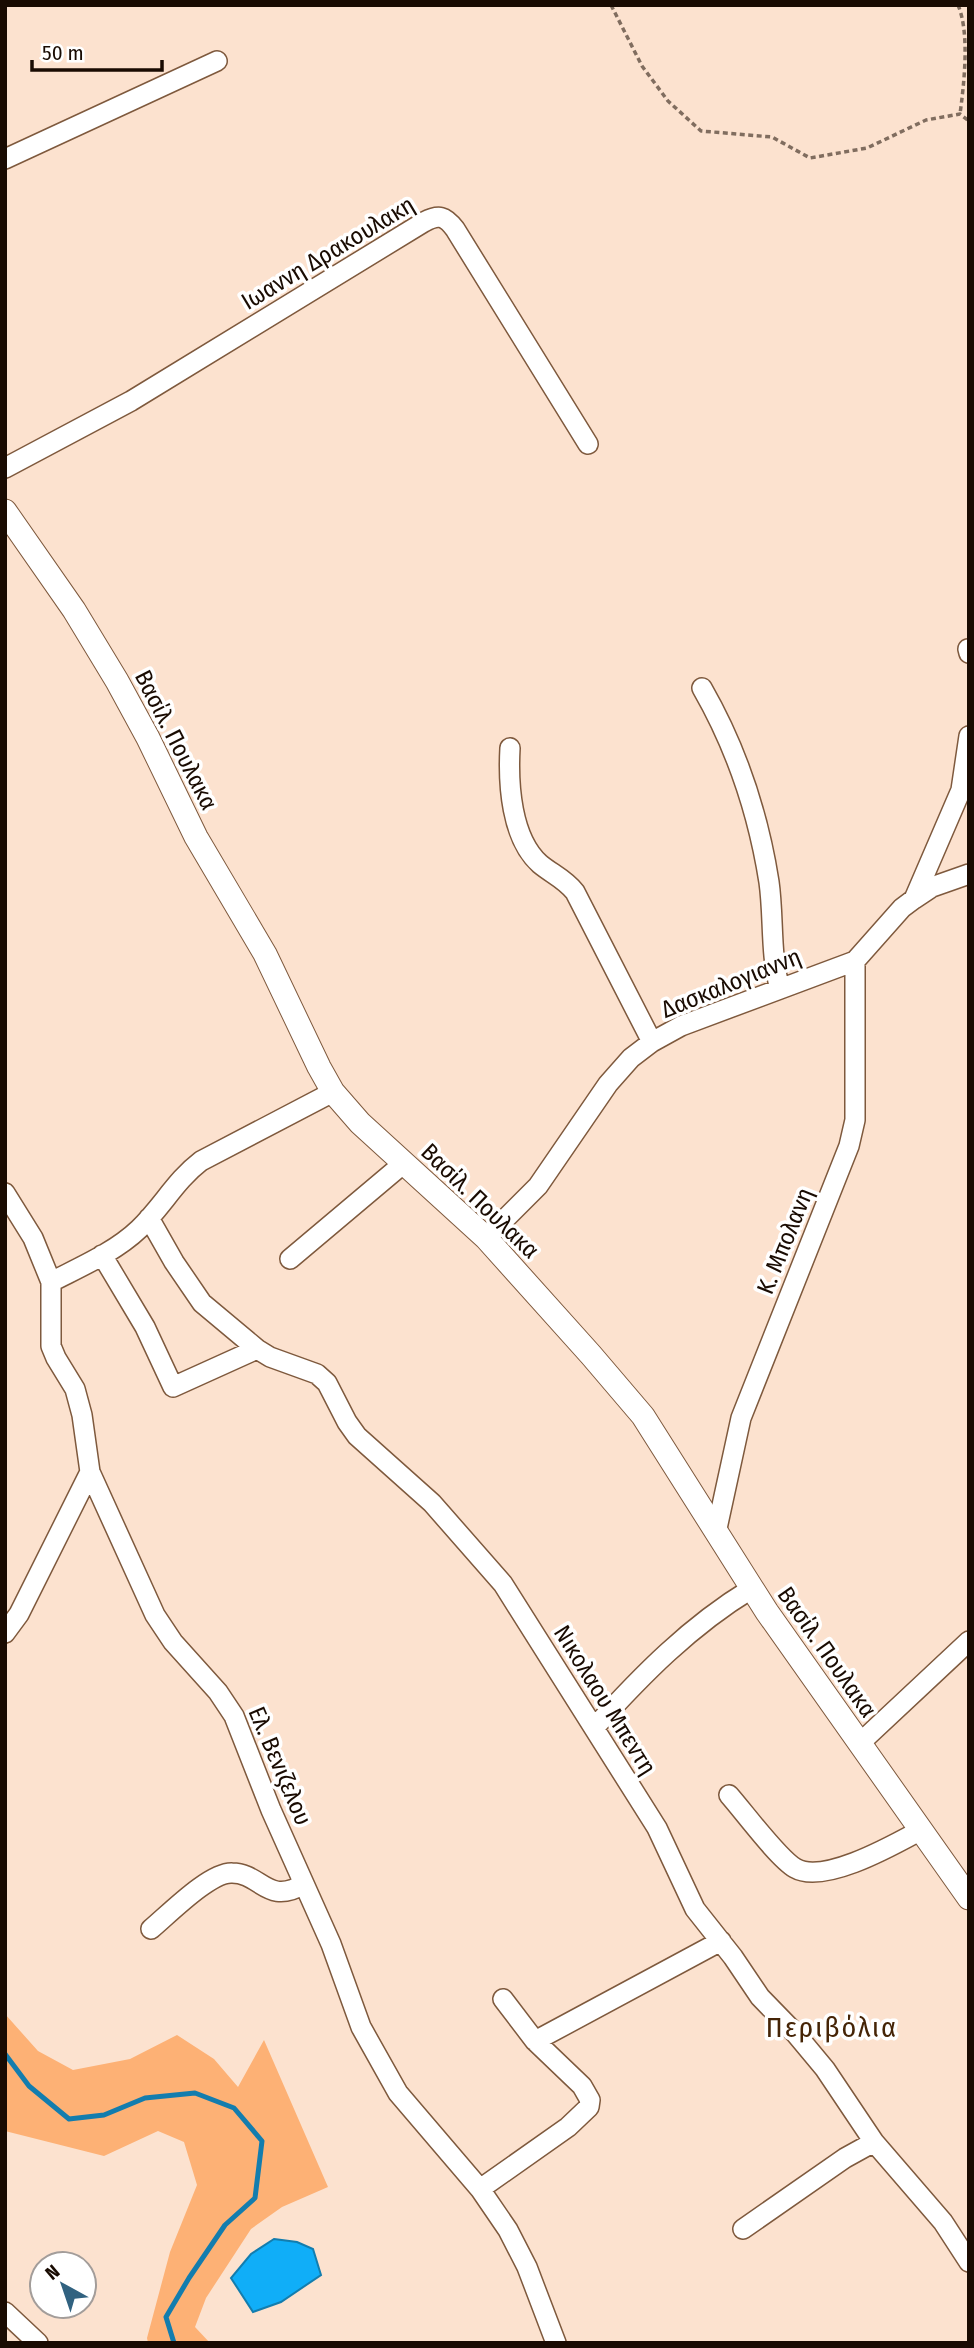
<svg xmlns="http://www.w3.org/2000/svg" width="974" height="2348" viewBox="0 0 974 2348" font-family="'Fira Sans Condensed',sans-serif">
<rect width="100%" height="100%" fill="#fce2cf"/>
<!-- green -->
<path fill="#fdb175" d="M5,2014L38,2051L73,2070L130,2059L177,2035L214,2059L238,2087L264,2040L328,2187L282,2207L251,2229L206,2298L195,2327L210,2343H148L147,2338L170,2252L197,2185L184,2142L158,2131L104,2156L5,2131Z"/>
<!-- water -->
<path fill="#10aef8" stroke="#137dae" stroke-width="2" d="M274,2239L297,2242L313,2249L321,2275L281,2302L253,2312L231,2278L251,2254Z"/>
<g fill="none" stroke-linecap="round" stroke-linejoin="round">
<!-- stream -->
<path stroke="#137dae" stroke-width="5" d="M5,2054L29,2086L69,2119L104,2115L145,2098L195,2093L234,2108L262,2141L255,2198L225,2225L189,2278L166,2317L174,2343"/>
<defs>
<path id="minor" d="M5,159L217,61
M5,468L131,401L424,222C439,214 445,216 455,229L588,444
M968,649L969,653
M702,688C737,749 758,812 769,882C774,917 770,955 780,989
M510,748C508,784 511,838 540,864C552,874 565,879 575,892L652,1042
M914,899L961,790L969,736
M5,1193L33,1238L51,1282V1346L56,1358L75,1389L82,1415L90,1472L155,1615L173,1642L218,1692L234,1716L271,1810L331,1944L361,2027L398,2093L480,2189L508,2230L527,2267L556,2343
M149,1218L174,1262L202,1303L257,1349L270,1357L317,1374L327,1383L347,1422L357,1436L432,1503L503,1584L657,1828L695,1909L733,1957L760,1997L795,2033L825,2069L874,2142L943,2222L969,2262
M486,1238L538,1186L608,1084L631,1058L652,1042L681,1026L855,961L902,908L914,899L932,887L969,874
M102,1255L145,1327L173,1387L257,1349
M290,1259L404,1163
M51,1282C80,1267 115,1252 139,1229C162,1207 176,1180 201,1161L333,1092
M716,1533L741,1418L849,1146L855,1120V961
M5,1633L19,1614L90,1472
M594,1728C642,1675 690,1626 751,1589
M860,1743L969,1641
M729,1795C744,1812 778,1858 795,1868C824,1885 895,1844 921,1830
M151,1929C169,1914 210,1872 232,1873C261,1873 267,1906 304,1884
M535,2041L721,1941
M480,2189L568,2127L589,2107L590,2100L582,2086L535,2041L503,1999
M743,2229L845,2158L874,2142
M5,2312L38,2343"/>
<path id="major" d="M5,511L74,610L117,681L148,738L196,837L265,954L319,1067L333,1092L360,1123L486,1238L591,1355L643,1416L767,1612L969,1898"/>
</defs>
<!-- minor casing -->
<use href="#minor" stroke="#7e593d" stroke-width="22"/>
<!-- major casing -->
<use href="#major" stroke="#7e593d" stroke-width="25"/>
<!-- path -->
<path stroke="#806d5f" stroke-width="3.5" stroke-dasharray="5 3.5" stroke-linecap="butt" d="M611,5L642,66L668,101L701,131L772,137L810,158L867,148L926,120L960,114L969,121
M958,5C970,33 964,84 960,114"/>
<!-- minor -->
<use href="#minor" stroke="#fff" stroke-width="19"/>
<!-- major -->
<use href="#major" stroke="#fff" stroke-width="23"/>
</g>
<g text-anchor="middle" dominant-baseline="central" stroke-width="7" stroke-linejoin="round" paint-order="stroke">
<!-- street labels -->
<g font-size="24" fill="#190b02" stroke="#fff">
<text transform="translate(328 253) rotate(-31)">Ιωαννη Δρακουλακη</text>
<text transform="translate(176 740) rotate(63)">Βασίλ. Πουλακα</text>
<text transform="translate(731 983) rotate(-22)">Δασκαλογιαννη</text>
<text transform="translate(480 1201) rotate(44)">Βασίλ. Πουλακα</text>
<text transform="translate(785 1241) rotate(-68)">Κ. Μπολανη</text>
<text transform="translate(827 1652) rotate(55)">Βασίλ. Πουλακα</text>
<text transform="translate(605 1700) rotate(58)">Νικολαου Μπεντη</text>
<text transform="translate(280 1766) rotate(67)">Ελ. Βενιζελου</text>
</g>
<!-- quarter labels -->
<g font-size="28" letter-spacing="2" fill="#452406" stroke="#fff">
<text x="832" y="2027">Περιβόλια</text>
</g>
</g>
<!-- border -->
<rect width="974" height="2348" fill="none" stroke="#190b02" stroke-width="14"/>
<!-- north arrow -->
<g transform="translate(63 2285) rotate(320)"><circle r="33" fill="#ffffff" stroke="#a39d9a" stroke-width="2"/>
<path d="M0-5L12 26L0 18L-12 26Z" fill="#316280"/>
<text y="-10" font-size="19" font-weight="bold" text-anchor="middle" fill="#190b02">N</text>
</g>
<!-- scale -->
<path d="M32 60v10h130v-10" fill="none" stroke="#190b02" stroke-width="3.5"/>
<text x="42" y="60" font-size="21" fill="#190b02" stroke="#ffffff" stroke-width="5" paint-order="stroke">50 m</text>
</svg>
